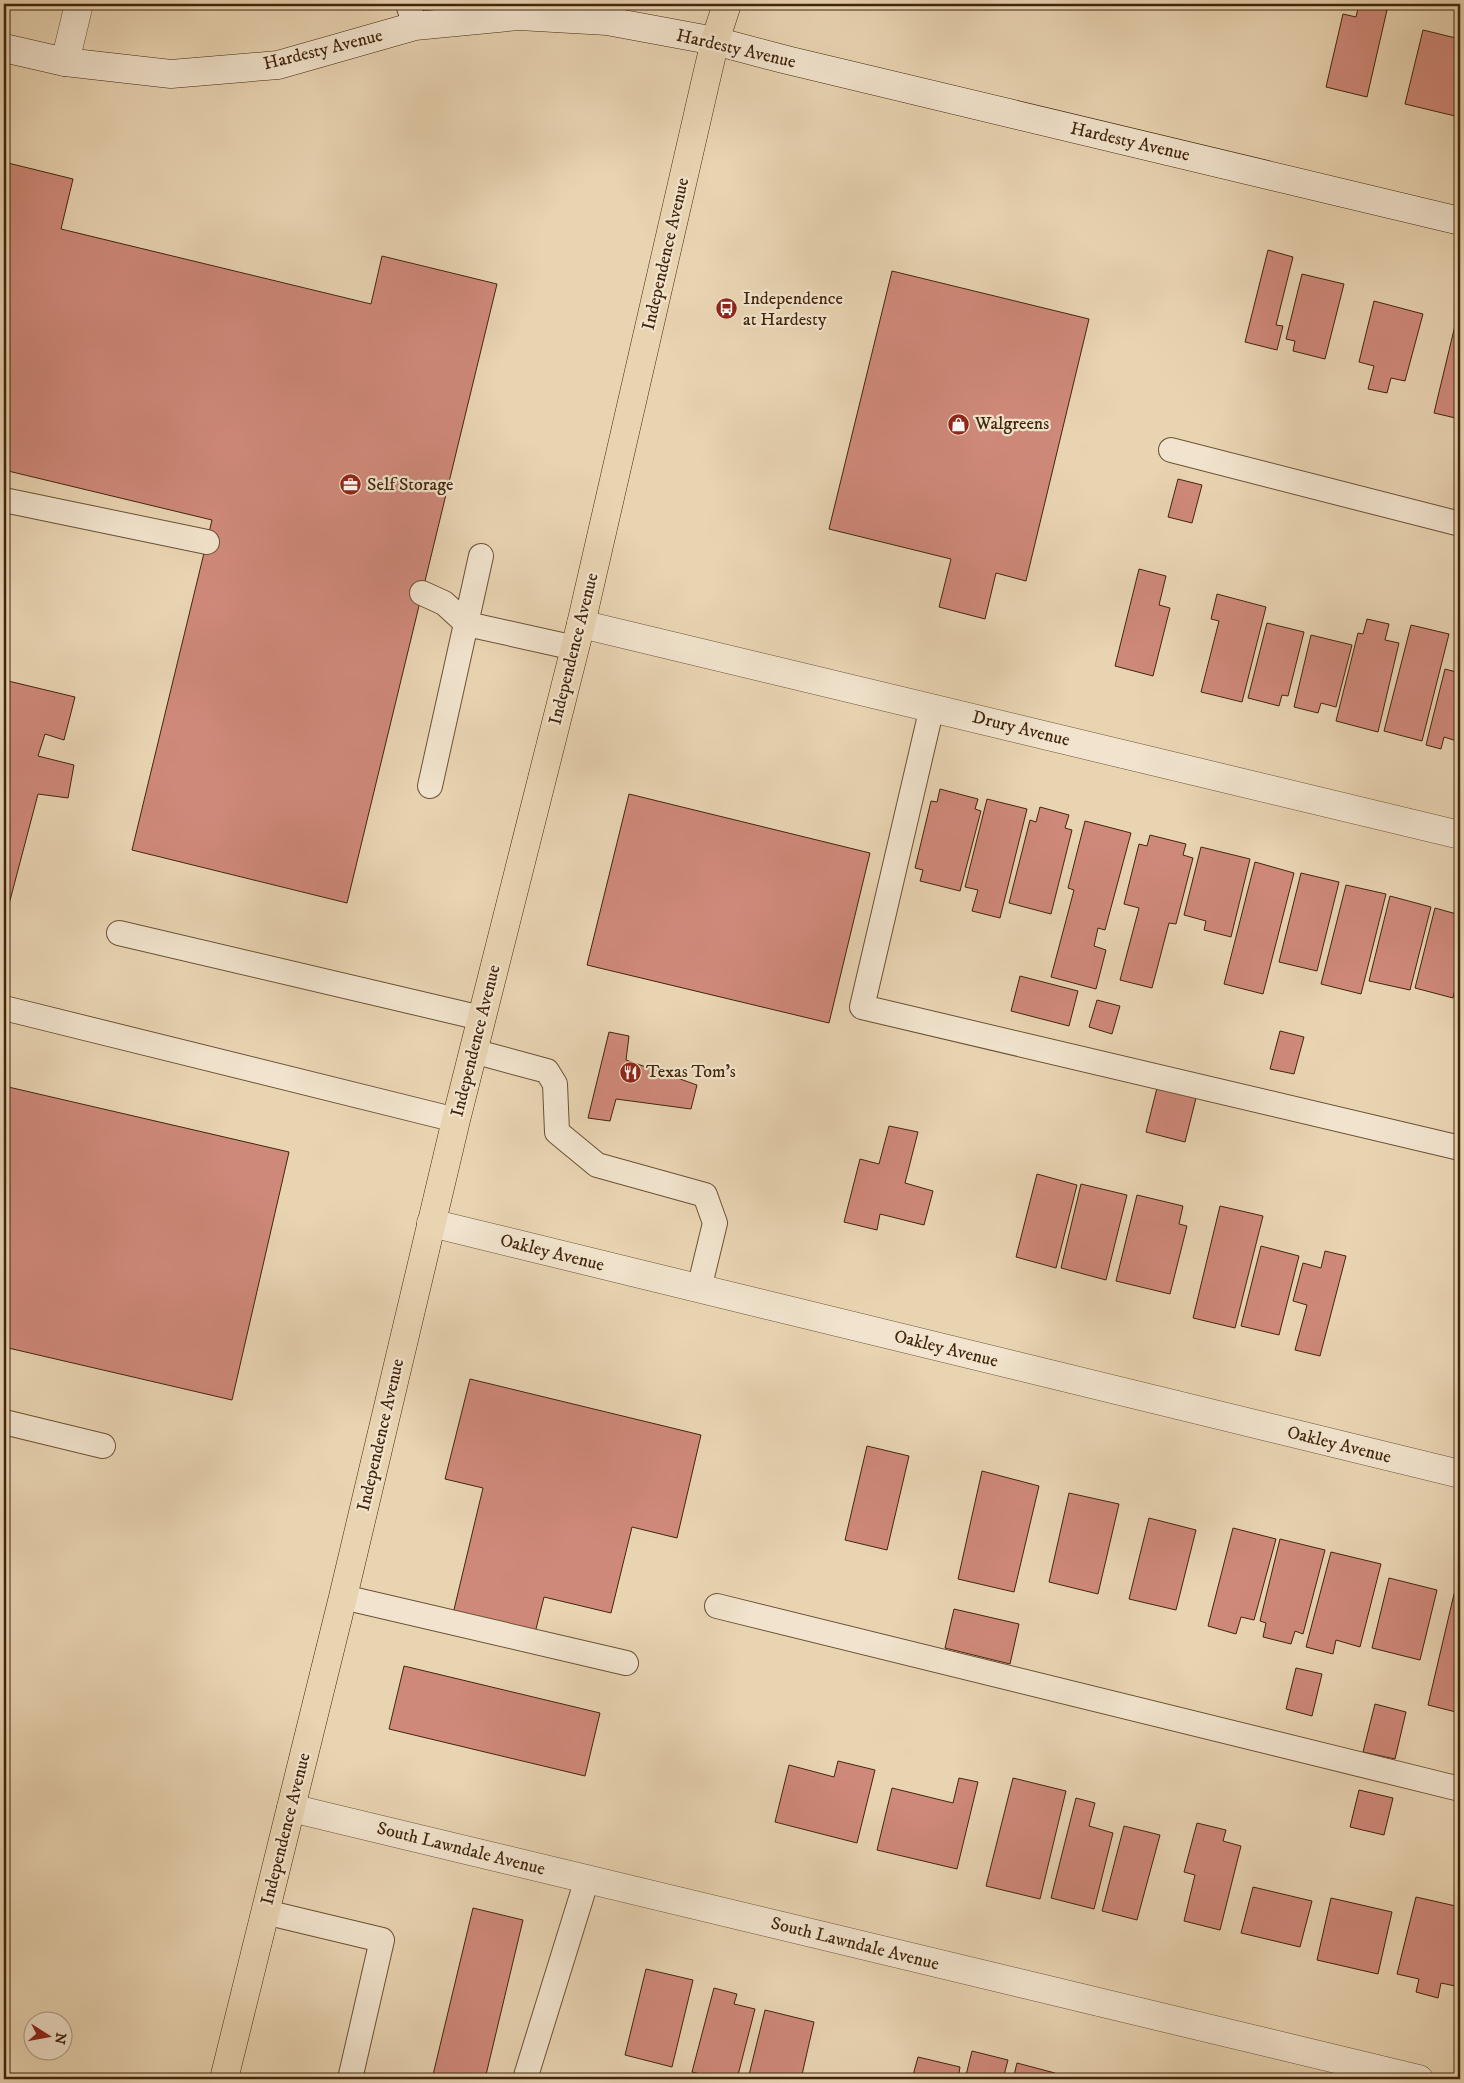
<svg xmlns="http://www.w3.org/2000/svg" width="1464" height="2083" viewBox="0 0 1464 2083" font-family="'IM FELL DW Pica',serif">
<rect width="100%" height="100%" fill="#e9d4b2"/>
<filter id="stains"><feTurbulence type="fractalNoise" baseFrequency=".004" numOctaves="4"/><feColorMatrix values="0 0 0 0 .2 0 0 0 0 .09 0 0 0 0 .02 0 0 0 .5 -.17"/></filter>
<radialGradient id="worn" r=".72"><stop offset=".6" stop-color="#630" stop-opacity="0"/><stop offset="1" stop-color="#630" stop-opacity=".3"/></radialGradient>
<!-- building -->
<path fill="#cf897a" stroke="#41250a" d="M1359,4L1387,10L1367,97L1326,87L1343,14L1356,17Z
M1423,30L1460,39V92L1455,116L1405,104Z
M4,162L73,179L61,229L371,304L382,256L497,284L347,903L132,850L212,520L4,470Z
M1268,250L1293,257L1276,325L1283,326L1277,350L1245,342Z
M892,271L1089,319L1026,581L996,573L985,619L939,607L951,559L829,529Z
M1302,274L1344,284L1325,359L1293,351L1295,341L1286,339Z
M1374,301L1423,314L1405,381L1391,378L1387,393L1368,389L1374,366L1359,362Z
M1458,313H1460V419L1434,413Z
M1178,479L1202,485L1192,523L1168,517Z
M1139,569L1166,576L1159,605L1170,608L1153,676L1115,666Z
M1217,594L1266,607L1242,702L1201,692L1219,621L1211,619Z
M1367,619L1389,624L1385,640L1399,643L1378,732L1336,721L1358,633L1363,634Z
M1267,623L1304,632L1288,696L1282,695L1279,706L1248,698Z
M1411,625L1449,634L1422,741L1384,731Z
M1311,635L1352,645L1336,707L1321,703L1318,713L1294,707Z
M1445,669L1460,673V742L1444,737L1441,749L1426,745Z
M4,680L75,697L64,740L45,734L38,756L74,765L68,798L38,794L8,908L4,906Z
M940,789L978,799L975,809L981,811L960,891L920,881L923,870L915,868L931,801L937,802Z
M629,794L870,853L829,1023L587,965Z
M987,799L1027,809L1000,918L972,911L978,890L965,887Z
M1040,807L1069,815L1065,828L1072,830L1051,914L1009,903L1030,820L1036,822Z
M1085,821L1131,833L1105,930L1098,928L1094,946L1106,950L1096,989L1051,977L1074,890L1068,888Z
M1150,835L1186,844L1183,855L1193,858L1176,924L1169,923L1152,988L1120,980L1139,908L1124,904L1139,844L1147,846Z
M1201,847L1250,859L1231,937L1204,930L1206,921L1184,915Z
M1255,862L1294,873L1263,994L1224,984Z
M1301,873L1339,882L1317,971L1279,962Z
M1346,885L1386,894L1361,994L1321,984Z
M1390,896L1431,907L1410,990L1369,981Z
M1435,908L1460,915V966L1453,998L1415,988Z
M1020,976L1078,991L1069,1026L1011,1011Z
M1097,1000L1120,1006L1112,1034L1089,1027Z
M1280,1031L1304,1037L1294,1074L1270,1069Z
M609,1032L629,1036L626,1060L697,1085L691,1109L616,1099L610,1121L588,1118Z
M4,1086L289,1152L232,1400L4,1347Z
M1157,1088L1196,1098L1185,1142L1146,1132Z
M889,1126L918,1132L905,1183L933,1191L924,1225L880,1214L877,1230L844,1222L860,1159L879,1164Z
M1037,1174L1077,1185L1056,1268L1016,1257Z
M1081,1184L1127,1195L1106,1280L1061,1268Z
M1137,1195L1183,1206L1179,1224L1187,1226L1170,1294L1116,1281Z
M1220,1206L1263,1216L1235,1328L1193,1318Z
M1261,1246L1299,1256L1279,1335L1241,1326Z
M1325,1251L1346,1256L1320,1356L1295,1350L1307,1305L1293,1301L1303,1263L1321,1268Z
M470,1379L701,1435L677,1538L632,1527L611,1613L544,1597L534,1637L452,1618L483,1488L445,1479Z
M867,1446L909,1456L887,1550L845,1540Z
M982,1471L1039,1486L1014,1592L958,1579Z
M1069,1493L1119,1504L1098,1594L1049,1582Z
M1149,1518L1196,1530L1176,1610L1129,1599Z
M1233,1528L1276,1539L1254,1620L1241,1617L1236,1634L1208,1626Z
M1280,1539L1325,1550L1303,1634L1295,1631L1291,1644L1263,1637L1266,1623L1260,1621Z
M1331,1552L1381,1564L1360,1647L1336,1640L1333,1654L1306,1647Z
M1389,1578L1437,1590L1420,1660L1372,1648Z
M1454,1594L1460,1595V1713L1428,1705Z
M954,1609L1019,1624L1010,1664L945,1648Z
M404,1666L600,1713L585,1776L389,1729Z
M1296,1668L1322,1674L1312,1716L1286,1709Z
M1375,1704L1406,1712L1395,1759L1363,1752Z
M838,1761L875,1770L857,1843L775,1822L789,1765L834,1777Z
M959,1778L978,1782L957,1869L877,1850L892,1788L953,1803Z
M1013,1778L1066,1791L1040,1899L986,1886Z
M1359,1790L1393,1798L1384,1835L1350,1827Z
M1076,1798L1095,1803L1089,1826L1113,1833L1094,1909L1051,1898Z
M1197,1823L1226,1830L1223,1841L1241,1846L1220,1930L1184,1921L1195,1875L1184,1872Z
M1124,1826L1160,1835L1137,1920L1102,1911Z
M1253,1887L1312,1901L1300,1947L1241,1933Z
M1416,1897L1460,1907V1987L1441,1983L1438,1998L1416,1992L1419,1979L1397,1974Z
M1331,1898L1392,1912L1378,1974L1317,1960Z
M473,1908L523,1920L485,2079H432Z
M646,1969L693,1980L672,2067L625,2055Z
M714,1988L737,1994L734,2004L755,2009L737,2079H720L692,2072Z
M765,2010L814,2022L801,2079H748Z
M972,2051L1008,2060L1003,2079H965Z
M918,2057L960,2067L958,2079H912Z
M1017,2063L1055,2073L1053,2079H1013Z"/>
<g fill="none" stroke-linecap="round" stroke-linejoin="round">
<defs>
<path id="lane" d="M408,4L415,26
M1171,450L1460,524
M4,500L207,542
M422,593L444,603L467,624L575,648
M932,707L862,1007L1460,1148
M430,786L481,556
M119,933L481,1018
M4,1008L456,1120
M473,1051L547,1071L555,1084L557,1132L597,1165L705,1195L715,1223L699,1289
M4,1422L103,1446
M343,1597L626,1663
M717,1606L1460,1789
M265,1912L382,1940L350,2079
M525,2079L587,1879"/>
<path id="street" d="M65,62L79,4
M581,624L1460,835
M431,1223L1460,1474
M291,1808L1419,2079"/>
<path id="secondary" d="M4,48L65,62L171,74L278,65L415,26L519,16L607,21L715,41L787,60L1460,221"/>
<path id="primary" d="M224,2079L343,1597L456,1120L581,624L704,88L715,41L727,4"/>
</defs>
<!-- lane casing -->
<use href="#lane" stroke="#6b5134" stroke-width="26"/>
<!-- street casing -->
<use href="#street" stroke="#6b5134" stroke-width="29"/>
<!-- secondary casing -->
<use href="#secondary" stroke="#41250a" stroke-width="29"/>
<!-- primary casing -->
<use href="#primary" stroke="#41250a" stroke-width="29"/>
<!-- lane -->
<use href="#lane" stroke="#f1e3cd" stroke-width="24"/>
<!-- street -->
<use href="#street" stroke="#f1e3cd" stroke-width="28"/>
<!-- secondary -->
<use href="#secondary" stroke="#f1e3cd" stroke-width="28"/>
<!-- primary -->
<use href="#primary" stroke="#e9d4b2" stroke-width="28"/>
</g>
<!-- icons -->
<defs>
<symbol id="bus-disc" viewBox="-11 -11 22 22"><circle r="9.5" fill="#8f2418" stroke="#f1e3cd"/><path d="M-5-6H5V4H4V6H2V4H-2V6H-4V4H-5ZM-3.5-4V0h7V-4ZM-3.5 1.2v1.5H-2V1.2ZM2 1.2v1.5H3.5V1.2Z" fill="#fff"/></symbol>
<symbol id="shop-disc" viewBox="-11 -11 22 22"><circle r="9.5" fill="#8f2418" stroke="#f1e3cd"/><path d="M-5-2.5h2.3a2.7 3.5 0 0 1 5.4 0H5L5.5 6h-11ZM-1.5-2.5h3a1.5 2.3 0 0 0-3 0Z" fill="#fff"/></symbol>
<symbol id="office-disc" viewBox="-11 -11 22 22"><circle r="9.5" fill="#8f2418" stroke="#f1e3cd"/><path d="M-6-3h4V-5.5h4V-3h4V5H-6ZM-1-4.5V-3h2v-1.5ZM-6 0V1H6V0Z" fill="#fff"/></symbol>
<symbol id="restaurant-disc" viewBox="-11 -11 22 22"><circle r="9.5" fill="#8f2418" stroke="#f1e3cd"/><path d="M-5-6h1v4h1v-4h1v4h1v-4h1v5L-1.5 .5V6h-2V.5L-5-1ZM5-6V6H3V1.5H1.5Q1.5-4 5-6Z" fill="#fff"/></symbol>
</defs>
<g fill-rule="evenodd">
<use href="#bus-disc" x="714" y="296" width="25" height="25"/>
<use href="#shop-disc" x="946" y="412" width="25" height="25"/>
<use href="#office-disc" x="338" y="472" width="25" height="25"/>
<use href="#restaurant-disc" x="618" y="1060" width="25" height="25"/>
</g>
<g text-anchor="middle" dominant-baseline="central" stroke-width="4.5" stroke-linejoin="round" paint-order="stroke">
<!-- street labels -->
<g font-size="18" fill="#41250a" stroke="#f1e3cd">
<text transform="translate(736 49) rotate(13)">Hardesty Avenue</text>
<text transform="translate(323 50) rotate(-14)">Hardesty Avenue</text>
<text transform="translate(1130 142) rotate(13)">Hardesty Avenue</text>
<text transform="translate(666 254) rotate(-77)">Independence Avenue</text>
<text transform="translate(574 649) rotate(-76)">Independence Avenue</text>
<text transform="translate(1021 729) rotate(14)">Drury Avenue</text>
<text transform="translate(476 1041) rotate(-76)">Independence Avenue</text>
<text transform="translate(552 1253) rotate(14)">Oakley Avenue</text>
<text transform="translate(946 1349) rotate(14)">Oakley Avenue</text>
<text transform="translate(381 1435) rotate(-77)">Independence Avenue</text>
<text transform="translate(1339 1445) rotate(14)">Oakley Avenue</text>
<text transform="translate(286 1829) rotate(-76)">Independence Avenue</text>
<text transform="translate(461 1849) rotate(14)">South Lawndale Avenue</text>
<text transform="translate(855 1944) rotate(14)">South Lawndale Avenue</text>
</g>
<!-- poi labels -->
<g font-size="18" fill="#41250a" stroke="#f1e3cd" text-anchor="start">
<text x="743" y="299">Independence<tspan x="743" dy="21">at Hardesty</tspan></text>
<text x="975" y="424">Walgreens</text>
<text x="367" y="485">Self Storage</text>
<text x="646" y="1072">Texas Tom's</text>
</g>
</g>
<!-- margin -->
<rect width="1464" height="2083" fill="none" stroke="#e9d4b2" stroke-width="20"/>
<rect x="5" y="5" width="1454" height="2073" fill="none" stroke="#41250a" stroke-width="2.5"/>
<rect x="10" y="10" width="1444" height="2063" fill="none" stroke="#41250a"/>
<!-- north arrow -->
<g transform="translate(48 2036) rotate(101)"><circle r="24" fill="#f1e3cd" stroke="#ab977f"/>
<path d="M0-4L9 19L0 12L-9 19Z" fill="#8f2418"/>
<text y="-8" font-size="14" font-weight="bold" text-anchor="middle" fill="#41250a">N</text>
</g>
<rect width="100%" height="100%" filter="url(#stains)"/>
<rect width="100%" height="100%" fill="url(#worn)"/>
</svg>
